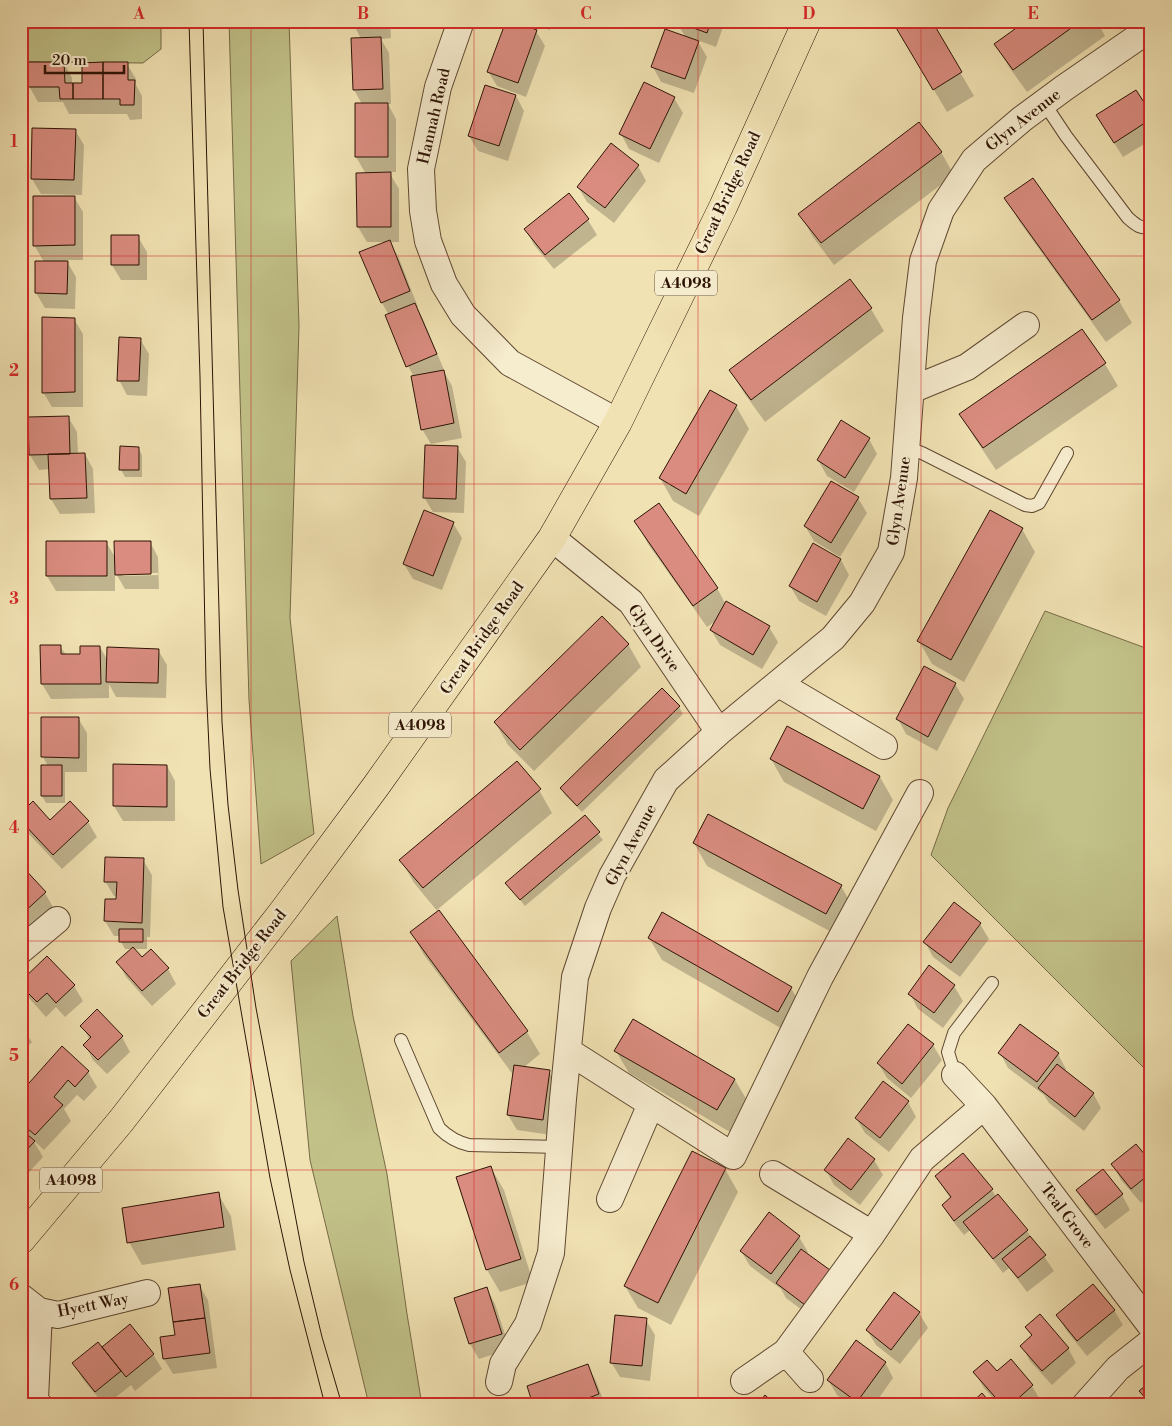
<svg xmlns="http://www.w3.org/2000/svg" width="1172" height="1426" viewBox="0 0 1172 1426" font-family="'Libre Bodoni',serif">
<rect width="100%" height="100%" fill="#f1e2b3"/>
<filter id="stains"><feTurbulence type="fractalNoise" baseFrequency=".004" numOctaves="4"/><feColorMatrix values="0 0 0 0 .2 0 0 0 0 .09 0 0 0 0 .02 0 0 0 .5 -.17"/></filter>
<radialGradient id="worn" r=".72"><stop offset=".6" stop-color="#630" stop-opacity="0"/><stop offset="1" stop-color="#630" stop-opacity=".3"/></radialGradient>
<!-- green -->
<path fill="#c1c188" stroke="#776a46" d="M21,21H161V49L143,63L28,62V38H21Z
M229,21H289L299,326L290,618L314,834L261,864L249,700Z
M1045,611L1151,650V1075L931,855L948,808Z
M337,916L353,1016L387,1174L407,1314L422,1405H369L310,1160L291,961Z"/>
<!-- shadow -->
<path fill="#0003" fill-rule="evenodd" d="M352,21H390L391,38L381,39L389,53L391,104H388L396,119V172H389L399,189V242H389L398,256L418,307H416L423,319L444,370H443L452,386L462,438L431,444L422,429L414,377L408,366L387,316L389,315L382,303L361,252L387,242H367L358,227L366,174L356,157L362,104L354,90L361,39Z
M521,21H553L550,30Z
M676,21H725L716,47L697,40L707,57L694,93L661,82L653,67L686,38Z
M893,21H930L974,96L947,112Z
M1029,21H1097L1105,36L1027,92L1009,67L996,45Z
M1114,21H1132L1120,30Z
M536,31L545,46L526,97L497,86L488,71Z
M64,63L72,78V84L84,85L127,64L136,79V85L142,96V119L130,120L127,114H69L63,102H38L29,86Z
M486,86L516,96L524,111L508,161L478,151L469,136Z
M674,98L683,113L659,163L629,149L621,134Z
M1097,116H1151V140L1123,157Z
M75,130L84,145L82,195L41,194L32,179Z
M941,152L954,175L834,265L813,237L800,214Z
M638,166L646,181L614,223L587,202L578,187Z
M1033,179L1119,301L1132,323L1106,342L1019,221L1006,198Z
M74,197L83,212V260H66L76,277L75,309L45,308L36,293L44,262L34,245Z
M588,220L597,235L554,269L534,245L526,230Z
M138,237L147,252V280H121L112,265Z
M850,281L871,309L884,331L765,422L744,393L731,371Z
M74,319L83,334V407H52L43,392Z
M140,339L149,354L147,396L127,395L119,380Z
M1105,364L1118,386L996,470L974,437L961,415Z
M736,406L749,429L699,516L673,501L660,478Z
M68,417L77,432L78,455L85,454L93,469L95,513L60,514L51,499L50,469L39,470L30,455Z
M869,439L877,454L854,492L827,476L818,460Z
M457,447L466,462L464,513L433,512L424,497Z
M138,448L142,455V477H125L121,470Z
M832,482L858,498L867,513L840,557L814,541L805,526Z
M990,512L1022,529L1035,552L964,682L932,664L919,641Z
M636,522L717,588L725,603L769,627L778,642L762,669L720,645L711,630L716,621L707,627L648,544Z
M453,523L462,538L442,590L413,579L404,564Z
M106,542L116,559L150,542L158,557L159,589H125L115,572V591H56L47,576ZM123,573H158V575L123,576Z
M813,545L841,560L849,575L826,616L799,601L790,586Z
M628,644L641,667L534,771L508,745L495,722Z
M60,646L66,655H81L100,647L108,661L158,650L167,665L166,698L116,697L109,684V698L51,699L42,684Z
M925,668L955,684L964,699L937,751L906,734L898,719Z
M679,707L683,714L582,812L565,795L561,788Z
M78,718L87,733V772H65V803H46L42,796V766H48L43,757Z
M788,728L880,777L893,800L876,831L784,782L771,759Z
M167,766L175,781V821H123L114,806Z
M539,790L552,813L437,910L527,1032L540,1054L523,1068L549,1072L558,1087L551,1135L517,1130L508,1115L514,1076L424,955L411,932L438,912L414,883L401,860Z
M70,802L88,822L97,837L62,869L27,832L21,821H50Z
M585,817L603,840L525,906L507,883Z
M694,843L841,886L854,909L839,936L707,866Z
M143,860L152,875L150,937H147V949H134L142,958L168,969L176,984L152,1006L126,977L118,962L132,949H125L121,942V936H114L105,921L106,900H117L118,897L114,896L105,881Z
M21,867L45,893L58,916L30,941L21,931Z
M954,904L980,924L989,939L960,977L933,957L925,942Z
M649,938L791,988L804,1011L791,1034L662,960Z
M47,958L74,986L83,1001L65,1017L56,1007L46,1017L29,998L21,985Z
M954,986L963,1001L943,1028L918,1009L910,994Z
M82,1026L122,1037L130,1052L107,1074L93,1060L85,1045L90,1040Z
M21,1028L32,1042L22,1052L21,1051Z
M933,1045L942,1060L911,1098L887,1078L878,1063Z
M616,1051L735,1080L748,1102L730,1132L629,1073Z
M1000,1053L1058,1054L1066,1069L1065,1071L1093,1093L1101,1108L1084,1131L1049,1103L1044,1095L1008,1068Z
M88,1072L97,1087L84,1101L77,1095L64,1109L71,1121L44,1150L33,1140L43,1157L21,1181V1094Z
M908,1102L916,1117L889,1152L865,1133L856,1118Z
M848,1140L874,1160L883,1175L860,1205L834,1185L826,1170Z
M1151,1164V1195L1141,1203L1121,1180L1113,1165Z
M491,1168L504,1190L533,1282L500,1292L487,1270Z
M725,1169L738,1192L671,1325L638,1308L625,1286Z
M936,1177L992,1190L996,1197L998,1195L1027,1231L1054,1271L1027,1292L1009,1268L1003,1273L970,1230L964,1235L952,1220L943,1205L951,1199Z
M1078,1190L1122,1195L1130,1210L1105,1229L1086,1205Z
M218,1194L231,1216L236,1250L142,1265L129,1242Z
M799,1237L808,1252L806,1254L814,1319L786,1298L781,1289L750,1266L741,1251Z
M199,1285L208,1300L217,1368L173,1374L164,1359Z
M487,1289L495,1304L510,1349L479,1359L470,1344L456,1299Z
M1114,1310L1123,1325L1087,1356L1066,1330L1057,1315Z
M919,1313L928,1328L900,1364L876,1345L867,1330Z
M646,1320L655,1335L650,1381L620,1377L611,1362Z
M130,1326L153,1354L162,1369L135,1391L131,1385L106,1405H104L82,1378L74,1363L102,1349Z
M1026,1327L1068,1348L1076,1363L1052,1385L1030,1361L1022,1346L1032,1337Z
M885,1362L893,1378L874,1405H850L837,1395L828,1380Z
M588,1366L596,1381L605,1405H535Z
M975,1373H997L1032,1386L1041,1401L1036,1405H999L984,1388Z
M1151,1383V1405H1149L1141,1392Z"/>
<!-- building -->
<path fill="#d98c7f" stroke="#2d1305" d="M351,21H383V23L351,25Z
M506,21H513L537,30L518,83L487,72Z
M675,21H711L707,33Z
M892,21H932L962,72L933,90Z
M1026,21H1081L1013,70L994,44Z
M665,29L699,41L685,79L651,67Z
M381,37L383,89L353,90L351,38Z
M28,62H64L65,83H73V99H60L59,87H28Z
M103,62V99H73V83H82V63Z
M103,62H128V80H135L134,105H120V99H103Z
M644,82L675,97L650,149L619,134Z
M485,85L516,95L499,146L468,136Z
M1136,90L1151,113V119L1114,143L1096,115Z
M355,103H388V157H355Z
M919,122L942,152L821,243L798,214Z
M32,128L76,129L74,180L31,179Z
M611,143L639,165L605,208L577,187Z
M391,172V227H357L356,173Z
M1033,178L1120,300L1092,320L1004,198Z
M569,193L589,219L545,255L524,229Z
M33,196H75V245L33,246Z
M111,235H139V265H111Z
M390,240L410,291L381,303L359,252Z
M35,261H68L67,294L35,293Z
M850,279L872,308L751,400L729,370Z
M415,303L437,354L406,367L385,315Z
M42,317L75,318V392L42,393Z
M1082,329L1106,363L983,448L959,414Z
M119,337L141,338L139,381H117Z
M444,370L454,423L421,430L411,376Z
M710,390L737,405L686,494L659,478Z
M69,416L70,454L29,455L28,417Z
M841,420L870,438L845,478L817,460Z
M425,445L458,446L456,499L423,498Z
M120,446L139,447V470H119Z
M85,453L87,498L50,499L48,454Z
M831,481L859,497L831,543L804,526Z
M659,503L718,588L693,606L634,521Z
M424,510L454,522L433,576L403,564Z
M990,510L1023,528L951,660L917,641Z
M46,541H107V576H46Z
M114,541H151V574L115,575Z
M813,543L841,559L817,602L789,586Z
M726,601L770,626L753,655L710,630Z
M602,616L629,644L520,750L494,722Z
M40,645H61V654H80V646H100L101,684H41Z
M107,647L159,649L158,683L106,682Z
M924,666L956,683L928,737L896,719Z
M662,688L680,706L577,806L560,788Z
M41,717H79V758L41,757Z
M787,726L880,776L863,809L770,759Z
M517,761L541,789L423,888L399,860Z
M113,764L167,765V807L113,806Z
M41,765H62V796H41Z
M33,801L50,820L70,801L89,821L53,855L21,821V813Z
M708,814L842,885L826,914L693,843Z
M585,815L600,832L520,900L505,883Z
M105,857L144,858L142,923L104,921L105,899H116L117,882H104Z
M21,865L46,892L21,915Z
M954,902L981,923L951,963L923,942Z
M439,910L528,1031L499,1053L410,932Z
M662,912L792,987L778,1012L648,938Z
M119,929H143V942H119Z
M133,947L142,957L151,949L169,968L142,991L116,962Z
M47,956L75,985L56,1003L47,993L37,1002L21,986V981Z
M929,965L955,985L934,1013L908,994Z
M97,1009L123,1036L98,1060L83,1045L91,1037L80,1026Z
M633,1019L735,1079L717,1110L614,1051Z
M908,1024L934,1044L902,1084L877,1063Z
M1020,1024L1059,1053L1037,1082L998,1053Z
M62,1046L89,1071L75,1087L68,1080L54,1097L63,1105L35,1135L21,1123V1092Z
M1057,1064L1094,1093L1075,1117L1038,1088Z
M514,1065L550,1070L543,1120L507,1115Z
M883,1081L909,1101L880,1138L855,1118Z
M21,1129L35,1141L21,1156Z
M848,1138L875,1159L851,1190L824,1170Z
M1136,1144L1151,1162V1173L1131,1189L1111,1164Z
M692,1151L726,1168L658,1303L624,1286Z
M963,1153L993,1189L954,1221L942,1205L951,1197L935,1176Z
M491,1166L521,1259L486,1270L456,1177Z
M1103,1169L1123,1194L1096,1215L1076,1190Z
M219,1192L224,1227L127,1243L122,1208Z
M998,1194L1028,1230L993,1259L963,1222Z
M769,1212L800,1236L771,1274L740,1251Z
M1030,1236L1046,1255L1018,1278L1002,1259Z
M801,1249L830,1270L805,1305L776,1283Z
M200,1284L205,1318L173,1322L168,1288Z
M1093,1284L1115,1310L1077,1341L1056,1315Z
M487,1287L502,1334L469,1344L454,1298Z
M894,1292L920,1312L891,1350L866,1330Z
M1040,1314L1069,1348L1042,1371L1020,1346L1032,1335L1025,1327Z
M615,1315L647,1318L642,1366L610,1363Z
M205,1318L210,1353L163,1359L160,1337L175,1335L173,1322Z
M130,1324L154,1354L126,1377L102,1347Z
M856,1340L886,1362L857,1402L827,1380Z
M98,1342L121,1371L95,1392L72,1363Z
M1011,1359L1033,1385L1011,1405H1002L973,1372L987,1360L997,1371Z
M588,1364L599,1394L570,1405H533L527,1386Z
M1151,1381V1404L1139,1391Z
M982,1393L992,1405H969Z
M765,1395L776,1405H757Z"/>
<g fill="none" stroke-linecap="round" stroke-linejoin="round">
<defs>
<path id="service" d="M1044,103L1066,136L1128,218C1136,225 1140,229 1151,227
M906,447L922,453L1025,505L1032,506L1039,503L1067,453
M401,1040L439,1128C448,1137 456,1142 469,1145L559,1147
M955,1075L948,1052L954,1033L992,983"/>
<path id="minor" d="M461,21L438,87L421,169L423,211L428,241L444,284L463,315L510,363L618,422
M911,390L967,367L1026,325
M552,538L631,602L719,732
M779,684L884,746
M21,950L57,920
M568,1051L733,1156L820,977L920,793
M955,1075L984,1106L1151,1326
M773,1174L872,1234
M610,1199L651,1104
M21,1297L39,1311L58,1315L147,1293
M810,1379L786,1352L872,1234L922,1159L984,1106
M744,1381L786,1352
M499,1382L503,1364L528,1324L551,1253L563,1099L575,977L598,908L612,876L666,780L719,732L833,638L862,603L891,552L904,478L916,318L923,261L941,210L974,160L1022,119L1064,88L1151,28
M39,1405L35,1399L39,1311
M1085,1405L1118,1368L1151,1342"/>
<path id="primary" d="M21,1240L121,1121L284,910L376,786L552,538L618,422L723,207L807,21"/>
</defs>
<!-- service casing -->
<use href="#service" stroke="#5e4730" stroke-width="14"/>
<!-- minor casing -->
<use href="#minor" stroke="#5e4730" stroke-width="28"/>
<!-- primary casing -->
<use href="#primary" stroke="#2d1305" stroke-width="29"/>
<!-- service -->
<use href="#service" stroke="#f6ecce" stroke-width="12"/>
<!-- minor -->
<use href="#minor" stroke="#f6ecce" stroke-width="26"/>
<!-- primary -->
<use href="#primary" stroke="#f1e2b3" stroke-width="28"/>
<!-- tram -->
<path stroke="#2d1305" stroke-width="1" d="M189,21L200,377L206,682L210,769L223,907L270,1178L290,1270L325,1405
M203,21L222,722L228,805L238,890L256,1008L304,1262L322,1337L342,1405"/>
</g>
<!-- grid -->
<path fill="none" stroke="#d62828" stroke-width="1" stroke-opacity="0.55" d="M251,21V1405M474,21V1405M698,21V1405M921,21V1405M21,256H1151M21,484H1151M21,713H1151M21,941H1151M21,1170H1151"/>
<g text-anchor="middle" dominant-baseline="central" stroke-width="5" stroke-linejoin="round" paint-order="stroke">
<!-- shield labels -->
<g fill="#f6ecce" stroke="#695441" stroke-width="1">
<rect x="655" y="270.5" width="62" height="25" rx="4"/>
<rect x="389" y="712.5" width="62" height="25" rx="4"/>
<rect x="40" y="1167.5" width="62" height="25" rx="4"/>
</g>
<g font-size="15" font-weight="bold" fill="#2d1305">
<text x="686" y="283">A4098</text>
<text x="420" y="725">A4098</text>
<text x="71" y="1180">A4098</text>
</g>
<!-- street labels -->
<g font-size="16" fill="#2d1305" stroke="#f6ecce">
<text transform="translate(434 116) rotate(-77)">Hannah Road</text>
<text transform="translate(1023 120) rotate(-38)">Glyn Avenue</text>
<text transform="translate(728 193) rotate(-65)">Great Bridge Road</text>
<text transform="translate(899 501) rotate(-82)">Glyn Avenue</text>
<text transform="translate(482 638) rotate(-55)">Great Bridge Road</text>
<text transform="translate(654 638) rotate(55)">Glyn Drive</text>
<text transform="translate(631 845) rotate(-62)">Glyn Avenue</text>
<text transform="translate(242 964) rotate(-52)">Great Bridge Road</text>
<text transform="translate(1067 1216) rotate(53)">Teal Grove</text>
<text transform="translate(93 1305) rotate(-11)">Hyett Way</text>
</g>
</g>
<!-- margin -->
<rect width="1172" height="1426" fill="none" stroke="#f1e2b3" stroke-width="55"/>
<!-- scale -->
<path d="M45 65v8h79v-8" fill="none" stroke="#2d1305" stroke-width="2.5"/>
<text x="52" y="65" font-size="15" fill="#2d1305" stroke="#f6ecce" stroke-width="4" paint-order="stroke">20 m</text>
<rect x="28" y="28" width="1116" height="1370" fill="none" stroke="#d62828" stroke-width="2"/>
<g font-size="16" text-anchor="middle" font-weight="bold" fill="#d62828">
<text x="139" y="19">A</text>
<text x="363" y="19">B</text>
<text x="586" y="19">C</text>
<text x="809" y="19">D</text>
<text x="1033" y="19">E</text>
<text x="14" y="147">1</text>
<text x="14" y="376">2</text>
<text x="14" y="604">3</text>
<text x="14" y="833">4</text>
<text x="14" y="1061">5</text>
<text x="14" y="1290">6</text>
</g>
<rect width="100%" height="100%" filter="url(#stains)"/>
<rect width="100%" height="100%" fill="url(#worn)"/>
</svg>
